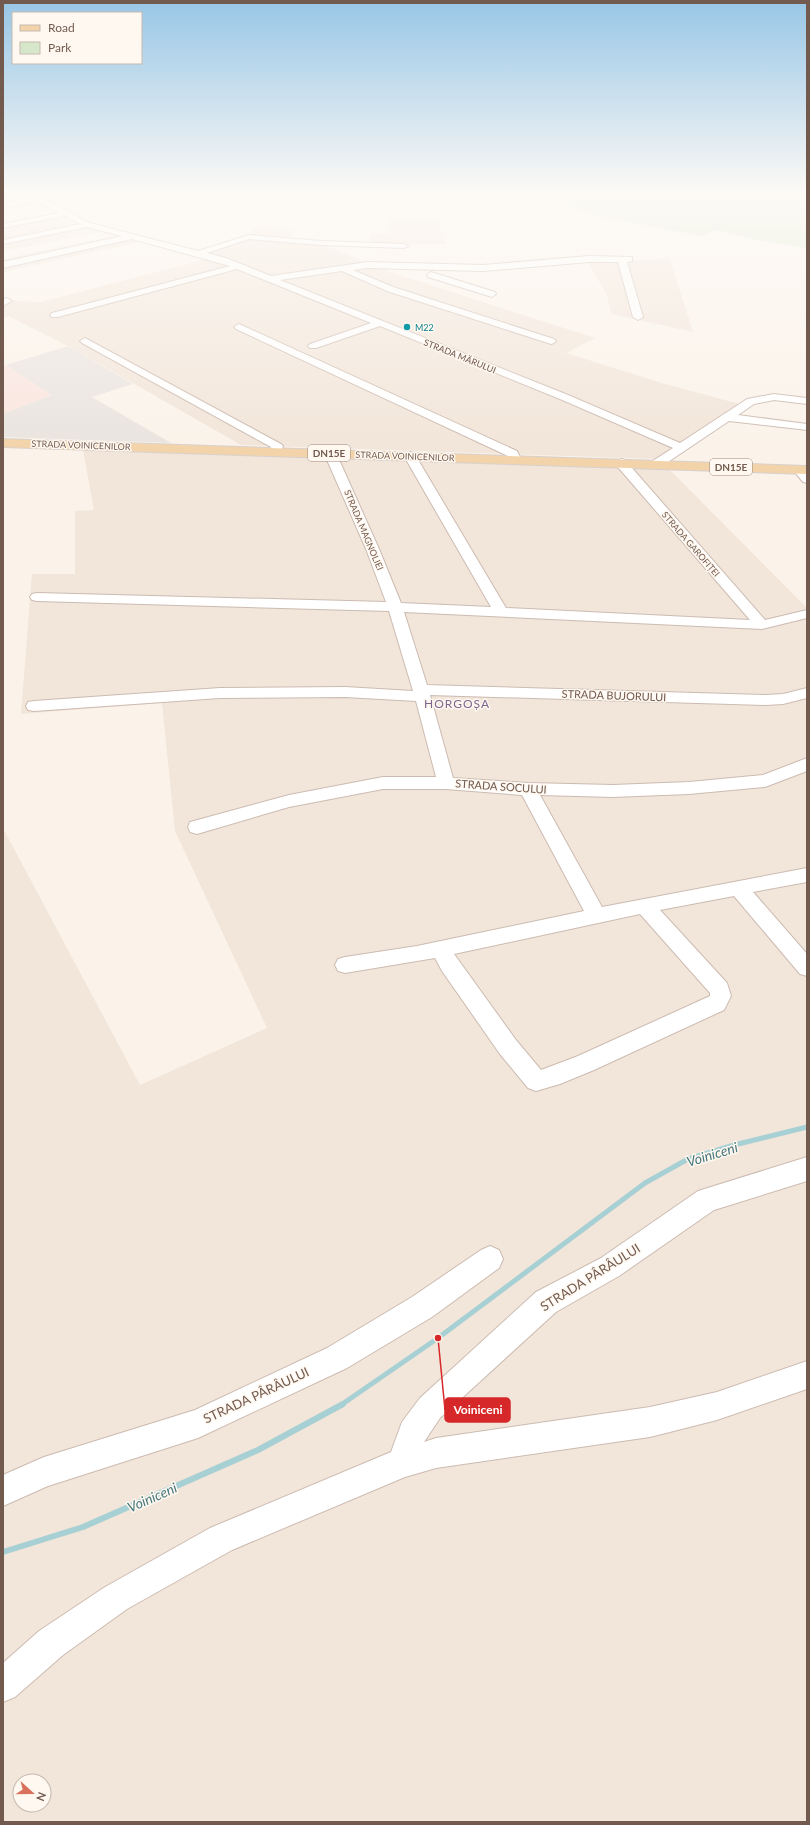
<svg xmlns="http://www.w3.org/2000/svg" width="810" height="1825" viewBox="0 0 810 1825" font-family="Lato,sans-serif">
<rect width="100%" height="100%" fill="#fbf3ea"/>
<!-- residential -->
<path fill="#f2e5d9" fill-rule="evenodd" d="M3,193H21L44,205L3,212Z
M62,217L77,225L105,231L3,251V228Z
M388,219H438L446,244L370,245L371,234H387Z
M257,226L295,230L287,239L325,245L377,268L595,338L566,353L665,384L740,404L656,459L241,445L68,346L8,316L3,318V300L41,302L207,259L192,253L250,233Z
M119,235L144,241L3,272V259Z
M670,259L693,332L611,314L607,295L588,262Z
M83,450L668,468L807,608V1822H3V833L5,832L140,1085L267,1028L175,831L162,703L21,714L32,574H75V511L94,510ZM20,1781H44V1805H20Z"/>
<!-- commercial -->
<path fill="#fae5df" d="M6,365L52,395L3,414V366Z"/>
<!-- industrial -->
<path fill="#eae4df" d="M68,346L133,384L92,397L171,443L3,437V414L52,395L6,365Z"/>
<!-- green -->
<path fill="#d7e7c9" d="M490,193H807V248L753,239L716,230L702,236L596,216L543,198Z"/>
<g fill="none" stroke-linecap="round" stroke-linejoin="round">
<!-- stream-far1 -->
<path stroke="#a7d0d4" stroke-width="5" d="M341,1405L438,1338L645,1183L688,1159L734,1145L807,1127"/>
<!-- stream -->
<path stroke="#a7d0d4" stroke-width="6" d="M3,1552L83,1527L258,1450L343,1404"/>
<defs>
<path id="minor" d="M24,193H33L90,223L198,251L249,235L321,241L404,244L408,246L404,248L321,245L249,239L207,253L226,258L271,276L367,262L483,265L589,256L632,257V261L627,262L643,317L638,320L633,317L618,262H589L483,271L367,268L353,270L393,287L554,339L556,341L554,343L551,344L387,291L342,271L280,280L568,395L680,443L747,399L774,394L807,398V404L774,400L754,404L738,415L807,424V430L729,421L659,468H651L649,465L651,462L673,448L560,399L380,326L316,348H310L308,346L310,344L371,323L237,269L58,317H52L50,315L52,313L230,266L132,239L3,268V262L122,236L87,227L3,244V240L80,224L65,216L3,228V224L59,213L37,201L3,207V203L31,198Z
M431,272L495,292L496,294L492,297L489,296L428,277L427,275Z
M7,298L12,301L3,306V299Z
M239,324L517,451L521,459L519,462H511L508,456L236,329L234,327Z
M85,338L281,444L283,446L280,453H272L270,451L271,447L82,343L80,341Z
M330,449L336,453L379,549L401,603L491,607L404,456L410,452L414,453L506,608L750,620L617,466L615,463L621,459L625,460L765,620L807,610V618L762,629L404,612L427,685L766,695L783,694L807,688V698L783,704L766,705L430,695L453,778L528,783L613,785L689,782L763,775L807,758V771L765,787L689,794L613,797L540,795L602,907L807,868V882L753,892L807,954V976L800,974L734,896L660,910L727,983L731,996L724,1010L594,1070L560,1084L536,1091L528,1088L500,1054L442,971L435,958L345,973L338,971L335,965L338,959L345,957L417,946L584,911L522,795L446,789H383L289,807L197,834L190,832L188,827L190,822L289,795L383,777H436L416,701L345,697L220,698L34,711L28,710L26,706L28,702L34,701L220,688L345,687L413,691L389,611L37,601L32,600L30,597L32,594L37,593L386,602L366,549L324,453ZM640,914L710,993V996L578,1056L541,1070L516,1040L454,954Z
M799,466L803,467L807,472V483L803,482L793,470L795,467Z
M807,1157V1181L714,1210L619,1276L556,1312L440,1418L424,1442L436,1438L650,1407L717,1392L807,1361V1389L717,1420L650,1437L436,1468L405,1477L232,1550L127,1609L63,1655L15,1697L3,1702V1663L39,1631L105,1587L210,1528L391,1452L402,1422L420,1398L536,1292L601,1258L698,1191Z
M490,1246L499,1250L503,1259L499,1268L432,1317L347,1368L198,1438L48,1486L3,1506V1475L44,1457L195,1410L327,1348L412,1297L481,1250Z"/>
<path id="major" d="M3,439L807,466V474L3,447Z"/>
</defs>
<!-- minor casing -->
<use href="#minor" stroke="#ccbbb1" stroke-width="2"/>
<!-- major casing -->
<use href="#major" stroke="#d8d1ce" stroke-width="2"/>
<!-- minor -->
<use href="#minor" fill="#fff" fill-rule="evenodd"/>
<!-- major -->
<use href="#major" fill="#f3d3a9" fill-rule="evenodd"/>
</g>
<!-- sky -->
<linearGradient id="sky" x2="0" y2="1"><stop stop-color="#98c6e6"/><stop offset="0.43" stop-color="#fdfaf6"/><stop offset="1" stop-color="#fdfaf6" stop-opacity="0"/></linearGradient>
<rect width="810" height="449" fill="url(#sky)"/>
<!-- markers -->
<circle fill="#0f9aa8" stroke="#fef8f0" stroke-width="1.5" cx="407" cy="327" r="4"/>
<g text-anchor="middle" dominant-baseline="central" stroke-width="3" stroke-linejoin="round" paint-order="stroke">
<!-- far-culture labels -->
<g font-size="9" fill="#0d838f" stroke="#fef8f0" text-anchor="start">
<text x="415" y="327">M22</text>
</g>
<!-- far-street labels -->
<g font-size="9" fill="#735a4f" stroke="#fef8f0">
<text transform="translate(460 356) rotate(22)">STRADA MĂRULUI</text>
<text transform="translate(81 445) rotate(2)">STRADA VOINICENILOR</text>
<text transform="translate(405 456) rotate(2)">STRADA VOINICENILOR</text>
<text transform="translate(364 530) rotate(67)">STRADA MAGNOLIEI</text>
<text transform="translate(691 544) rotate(49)">STRADA GAROFIȚEI</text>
</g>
<!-- shield labels -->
<g fill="#fef8f0" stroke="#9d897f" stroke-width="1">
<rect x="308" y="445" width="42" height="16" rx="3"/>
<rect x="710" y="459" width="42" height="16" rx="3"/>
</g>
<g font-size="10" font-weight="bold" fill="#735a4f">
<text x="329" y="453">DN15E</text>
<text x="731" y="467">DN15E</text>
</g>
<!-- street labels -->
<g font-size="11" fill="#735a4f" stroke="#fef8f0">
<text transform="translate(614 695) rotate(2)">STRADA BUJORULUI</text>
<text transform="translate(501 786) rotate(4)">STRADA SOCULUI</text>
</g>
<!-- neighbourhood labels -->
<g font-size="12" letter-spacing="1" fill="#7f678f" stroke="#fef8f0">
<text x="457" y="703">HORGOȘA</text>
</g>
<!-- near-street labels -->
<g font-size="13" fill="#735a4f" stroke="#fef8f0">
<text transform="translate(590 1277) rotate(-32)">STRADA PÂRÂULUI</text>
<text transform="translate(256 1395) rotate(-25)">STRADA PÂRÂULUI</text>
</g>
<!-- near-water labels -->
<g font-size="14" font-style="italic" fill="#47777e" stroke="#fef8f0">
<text transform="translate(712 1154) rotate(-17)">Voiniceni</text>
<text transform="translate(152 1497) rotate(-24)">Voiniceni</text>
</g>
</g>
<!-- callouts -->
<path fill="none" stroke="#d62828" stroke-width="1.5" d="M438 1338L445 1410"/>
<circle fill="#d62828" stroke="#fef8f0" stroke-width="1.5" cx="438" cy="1338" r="4"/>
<rect fill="#d62828" stroke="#d62828" stroke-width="1.5" x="445" y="1398" width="65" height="24" rx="4"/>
<g font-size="12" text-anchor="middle" font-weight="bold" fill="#fff">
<text x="478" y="1414">Voiniceni</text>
</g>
<!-- border -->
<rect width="810" height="1825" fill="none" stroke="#735a4f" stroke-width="8"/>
<!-- legend -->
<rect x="12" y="12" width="130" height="52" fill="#fef8f0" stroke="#c6b9b0"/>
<rect x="20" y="25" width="20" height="6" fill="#f3d3a9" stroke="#c6b9b0"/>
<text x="48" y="32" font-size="12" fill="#735a4f">Road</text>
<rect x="20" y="42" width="20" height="12" fill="#d7e7c9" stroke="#c6b9b0"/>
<text x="48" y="52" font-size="12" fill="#735a4f">Park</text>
<!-- north arrow -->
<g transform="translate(32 1793) rotate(111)"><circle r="19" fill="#fef8f0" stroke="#c6b9b0"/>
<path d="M0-3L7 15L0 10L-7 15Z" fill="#d8705b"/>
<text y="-6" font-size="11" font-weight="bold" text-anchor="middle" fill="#735a4f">N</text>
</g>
</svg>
